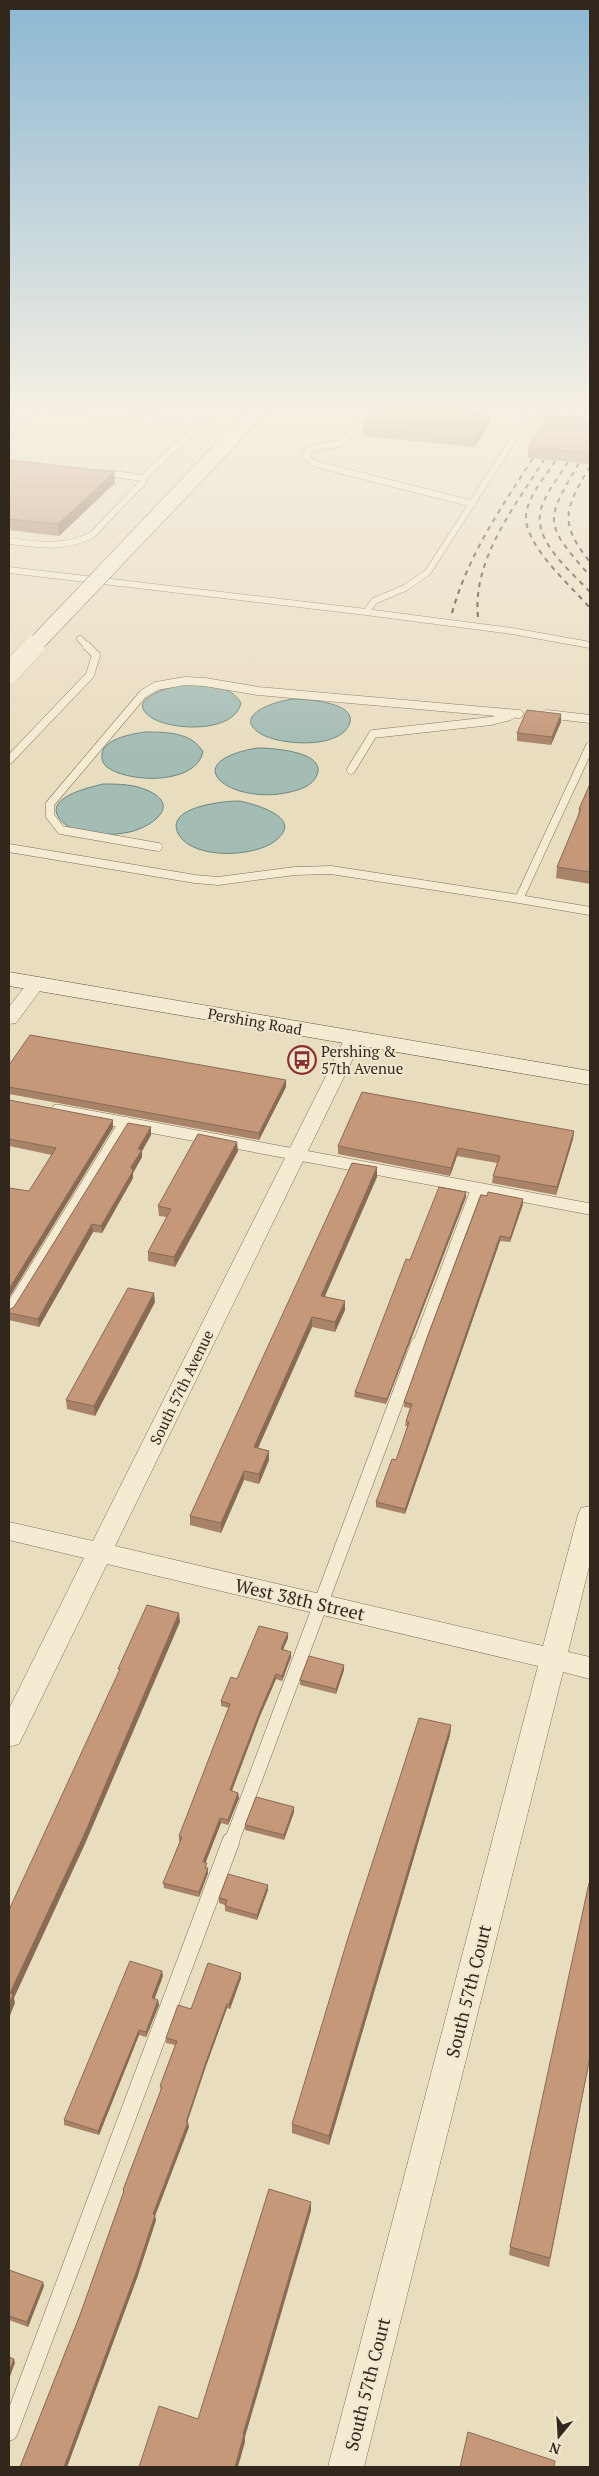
<svg xmlns="http://www.w3.org/2000/svg" width="599" height="2476" viewBox="0 0 599 2476" font-family="'PT Serif',serif">
<rect width="100%" height="100%" fill="#e9ddc0"/>
<!-- water -->
<path fill="#a3bcb4" stroke="#6b8881" d="M185,684C205,685 229,683 241,703C235,733 173,731 152,718C122,699 172,686 185,684Z
M292,699C304,699 363,702 348,727C335,749 280,745 261,734C230,715 277,701 292,699Z
M145,732C166,732 192,732 203,752C196,784 133,783 110,769C106,767 102,763 102,757C100,739 132,734 145,732Z
M257,748C270,748 330,751 316,777C312,785 302,789 294,791C235,808 171,763 257,748Z
M103,784C119,784 134,784 149,791C185,808 144,831 124,833C108,836 93,833 78,830C71,829 63,824 59,818C44,797 91,787 103,784Z
M239,801C255,804 306,818 275,841C255,857 194,860 179,835C162,807 224,801 239,801Z"/>
<g fill="none" stroke-linecap="round" stroke-linejoin="round">
<defs>
<path id="service-far4" d="M18,406L200,423
M372,406L340,444L321,446L308,451L305,457L316,464L473,504
M492,406L538,411
M542,406L519,430L428,572L405,588L374,601L366,612L512,631L590,645
M9,432L37,408
M143,478L218,406
M9,541C38,545 66,549 92,535L143,482V478L100,472
M9,570L366,612
M80,639L88,647"/>
<path id="service-far3" d="M547,714L590,719
M590,746L519,899L590,911
M9,760L90,675L96,655L87,646
M351,770L373,734L491,721L510,716
M158,847L61,830L50,816V804L143,694L156,686L185,681L205,682L258,691L519,714
M9,848L195,879L218,881L295,871L331,870L519,899"/>
<path id="service-far2" d="M57,1110L590,1209
M9,1311L125,1122
M418,1345L477,1188"/>
<path id="service-far1" d="M231,1843L418,1344"/>
<path id="service" d="M9,2432L231,1841"/>
<path id="minor" d="M36,979L42,980L45,984L16,1023L9,1024V1007L30,980Z
M354,1032L361,1034L363,1038L115,1546L543,1646L578,1515L581,1508L590,1506V1563L568,1652L590,1657V1679L563,1672L364,2467H328L538,1666L107,1564L19,1744L9,1747V1709L84,1558L9,1540V1522L93,1541L345,1038L347,1034Z"/>
<path id="secondary" d="M9,972L590,1071V1085L9,986Z"/>
</defs>
<!-- service-far4 casing -->
<use href="#service-far4" stroke="#816e5a" stroke-width="7"/>
<!-- service-far3 casing -->
<use href="#service-far3" stroke="#816e5a" stroke-width="9"/>
<!-- service-far2 casing -->
<use href="#service-far2" stroke="#816e5a" stroke-width="12"/>
<!-- service-far1 casing -->
<use href="#service-far1" stroke="#816e5a" stroke-width="15"/>
<!-- service casing -->
<use href="#service" stroke="#816e5a" stroke-width="18"/>
<!-- minor casing -->
<use href="#minor" stroke="#816e5a" stroke-width="1"/>
<!-- secondary casing -->
<use href="#secondary" stroke="#62503d" stroke-width="1"/>
<!-- service-far4 -->
<use href="#service-far4" stroke="#f5ebd3" stroke-width="6"/>
<!-- service-far3 -->
<use href="#service-far3" stroke="#f5ebd3" stroke-width="8"/>
<!-- service-far2 -->
<use href="#service-far2" stroke="#f5ebd3" stroke-width="11"/>
<!-- service-far1 -->
<use href="#service-far1" stroke="#f5ebd3" stroke-width="14"/>
<!-- service -->
<use href="#service" stroke="#f5ebd3" stroke-width="17"/>
<!-- minor -->
<use href="#minor" fill="#f5ebd3" fill-rule="evenodd"/>
<!-- secondary -->
<use href="#secondary" fill="#f5ebd3" fill-rule="evenodd"/>
<!-- rail -->
<path stroke="#32271d" stroke-width="2" stroke-dasharray="5 5" stroke-linecap="butt" d="M553,427L566,406
M563,428L576,406
M574,429L588,406
M555,461C545,477 528,496 526,515C523,544 572,587 590,608
M568,462C559,477 546,492 541,509C532,541 571,571 590,592
M579,463C544,523 544,523 590,576
M590,466C566,508 557,521 590,562
M452,613C468,555 501,508 533,458
M478,617C472,560 515,506 544,460"/>
<defs>
<path id="secondary-bridge-far1" d="M33,647L262,406"/>
<path id="secondary-bridge" d="M9,673L34,646"/>
</defs>
<!-- secondary-bridge-far1 casing -->
<use href="#secondary-bridge-far1" stroke="#62503d" stroke-width="17" stroke-linecap="butt"/>
<!-- secondary-bridge casing -->
<use href="#secondary-bridge" stroke="#62503d" stroke-width="21" stroke-linecap="butt"/>
<!-- secondary-bridge-far1 -->
<use href="#secondary-bridge-far1" stroke="#f5ebd3" stroke-width="16"/>
<!-- secondary-bridge -->
<use href="#secondary-bridge" stroke="#f5ebd3" stroke-width="21"/>
</g>
<!-- wall -->
<path fill="#a98368" d="M476,414L490,416L489,425L474,447L363,436V427Z
M590,420V464L528,458V447Z
M9,460L114,472L115,483L59,536L9,530Z
M561,722L551,745L517,741V733Z
M590,784V884L556,878L557,867L578,818L579,809Z
M9,1065L286,1080V1087L259,1140L9,1094Z
M9,1100L113,1128L29,1191L52,1155L9,1146Z
M151,1127V1135L142,1151V1157L133,1173V1178L102,1233L93,1232L39,1327L9,1320V1310L14,1307Z
M574,1131L573,1139L556,1195L492,1183L493,1176L497,1163L457,1156L450,1176L338,1154V1146Z
M238,1151L175,1267L148,1261V1252L167,1217L159,1216L158,1206Z
M377,1167V1177L325,1296L345,1310L335,1332L312,1327L258,1448L269,1451V1460L259,1484L244,1480L221,1533L190,1525V1516Z
M466,1197L386,1404L354,1397L355,1392L410,1260Z
M523,1204L510,1242L500,1241L405,1514L376,1507V1502L396,1460L408,1426H405L406,1421L410,1408L404,1407V1402L427,1338Z
M155,1302L95,1416L67,1409L66,1400Z
M288,1638L283,1650L291,1652V1657L282,1681L276,1679L260,1716L232,1791L238,1793L239,1798L228,1825L221,1823L205,1862L208,1873L199,1897L164,1888L163,1883L180,1841H179V1836L229,1708L221,1706V1701L237,1679Z
M344,1665V1670L336,1694L300,1685V1680Z
M451,1725L450,1735L329,2145L292,2133V2124Z
M294,1812L284,1840L245,1830V1825Z
M268,1890L257,1920L225,1911V1905L219,1903V1898Z
M241,1973V1978L230,2009L227,2008L206,2066L187,2122L189,2127L155,2216L156,2220L137,2278L67,2467H20L80,2315L123,2194V2190L161,2091L160,2086L175,2045L166,2043V2038L191,2009Z
M163,1976L154,1999L159,2005L146,2037L139,2035L99,2135L64,2125V2120Z
M590,2058L549,2267L509,2255L510,2247Z
M9,2270L44,2286L28,2327L9,2320Z"/>
<!-- shaded-wall -->
<path fill="#896a55" d="M12,406H13L14,416L9,421V409Z
M477,407L476,416L472,414Z
M490,416L489,425L474,447L475,438Z
M114,472L115,483L59,536L58,524Z
M561,714V722L551,745L552,737Z
M286,1080V1087L259,1140V1133Z
M113,1120V1128L9,1298V1289Z
M151,1127V1135L142,1151V1157L133,1173V1178L102,1233L101,1226L138,1149Z
M574,1131L573,1139L556,1195L557,1187Z
M237,1142L238,1151L175,1267L174,1257Z
M458,1148L457,1156L450,1176L451,1168Z
M377,1167V1177L321,1305V1296Z
M466,1192V1197L386,1404L387,1399Z
M523,1199V1204L510,1242V1238Z
M92,1224L93,1232L39,1327L38,1319Z
M500,1236V1241L405,1514V1509Z
M154,1293L155,1302L95,1416L94,1406Z
M345,1301V1310L335,1332V1322Z
M312,1317V1327L254,1457V1447Z
M269,1451V1460L259,1484V1474Z
M244,1471V1480L221,1533V1523Z
M179,1613L180,1622L85,1844L14,1998L15,2003L9,2018V2005L10,1993Z
M288,1633V1638L281,1654V1649Z
M291,1652V1657L282,1681V1676Z
M344,1665V1670L336,1694V1689Z
M276,1674V1679L260,1716L230,1795V1790L260,1711Z
M451,1725L450,1735L329,2145V2136Z
M238,1793L239,1798L228,1825V1820Z
M294,1807V1812L284,1840V1835Z
M220,1818L221,1823L204,1867L203,1862Z
M208,1868V1873L199,1897V1892Z
M268,1885V1890L257,1920V1915Z
M162,1971L163,1976L153,2003L152,1998Z
M241,1973V1978L230,2009L229,2004Z
M158,2000L159,2005L146,2037V2032Z
M227,2004V2008L206,2066L186,2126V2122L206,2062Z
M139,2030V2035L99,2135L98,2131Z
M188,2122L189,2127L155,2216L156,2220L137,2278L67,2467H64L153,2214Z
M311,2202V2211L245,2437V2442L238,2467H235L243,2434Z
M43,2282L44,2286L28,2327L27,2322Z
M14,2359L15,2363L9,2379V2372Z"/>
<!-- building -->
<path fill="#c49879" stroke="#896a55" d="M381,406H465L477,407L472,414L490,416L475,438L363,427Z
M548,415L590,420V453L528,447Z
M9,460L114,472L58,524L9,519Z
M527,710L561,714L552,737L517,733Z
M590,784V872L557,867L581,809H579Z
M30,1035L286,1080L259,1133L9,1087V1065Z
M362,1092L574,1131L557,1187L493,1176L500,1156L458,1148L451,1168L338,1146Z
M9,1100L113,1120L9,1289V1188L29,1191L56,1148L9,1139Z
M128,1123L151,1127L138,1149L142,1150L131,1167L133,1171L101,1226L92,1224L38,1319L9,1313V1310L14,1307Z
M198,1134L237,1142L174,1257L148,1252L171,1209L158,1206Z
M352,1163L377,1167L321,1296L345,1301L335,1322L312,1317L254,1447L269,1451L259,1474L244,1471L221,1523L190,1516Z
M439,1187L466,1192L387,1399L355,1392L406,1259L410,1260Z
M488,1192L523,1199L510,1238L500,1236L405,1509L376,1502L392,1459L396,1460L409,1422L406,1421L412,1404L404,1402L427,1338L481,1195L487,1196Z
M128,1288L154,1293L94,1406L66,1400Z
M147,1605L179,1613L84,1835L10,1993L13,1994L9,2005V1910L120,1669H118Z
M259,1626L288,1633L281,1649L291,1652L282,1676L276,1674L260,1711L230,1790L238,1793L228,1820L220,1818L203,1862L207,1863L205,1868H208L199,1892L163,1883L182,1837L179,1836L230,1704L221,1701L231,1677L237,1679Z
M309,1656L344,1665L336,1689L300,1680Z
M419,1718L451,1725L329,2136L292,2124L348,1938Z
M256,1797L294,1807L284,1835L245,1825Z
M228,1874L268,1885L257,1915L225,1906L227,1900L219,1898Z
M589,1883H590V2057L550,2258L510,2247Z
M130,1961L162,1971L152,1998L158,2000L146,2032L139,2030L98,2131L64,2120Z
M208,1963L241,1973L229,2004H227L206,2062L186,2122H188L153,2214L155,2215L136,2273L64,2467H20L80,2315L124,2191L123,2190L162,2087L160,2086L177,2041L166,2038L178,2005L191,2009Z
M269,2189L311,2202L243,2434H244L235,2467H139L159,2406L198,2419Z
M9,2270L43,2282L27,2322L9,2316Z
M9,2357L14,2359L9,2372Z
M468,2432L555,2461L554,2467H460Z"/>
<!-- sky -->
<linearGradient id="sky" x2="0" y2="1"><stop stop-color="#8cb7d3"/><stop offset="0.54" stop-color="#f5f0e3"/><stop offset="1" stop-color="#f5f0e3" stop-opacity="0"/></linearGradient>
<rect width="599" height="753" fill="url(#sky)"/>
<!-- icons -->
<defs>
<symbol id="bus-ring" viewBox="-11 -11 22 22"><circle r="9.5" fill="#f1e7cf" stroke="#8a2f30" stroke-width="1.5"/><path d="M-5-6H5V4H4V6H2V4H-2V6H-4V4H-5ZM-3.5-4V0h7V-4ZM-3.5 1.2v1.5H-2V1.2ZM2 1.2v1.5H3.5V1.2Z" fill="#8a2f30"/></symbol>
</defs>
<g fill-rule="evenodd">
<use href="#bus-ring" x="286" y="1044" width="32" height="32"/>
</g>
<g text-anchor="middle" dominant-baseline="central" stroke-width="4" stroke-linejoin="round" paint-order="stroke">
<!-- street labels -->
<g font-size="15" fill="#32271d" stroke="#f1e7cf">
<text transform="translate(255 1021) rotate(10)">Pershing Road</text>
<text transform="translate(181 1387) rotate(-64)">South 57th Avenue</text>
</g>
<!-- poi labels -->
<g font-size="15" fill="#32271d" stroke="#f1e7cf" text-anchor="start">
<text x="321" y="1051">Pershing &amp;<tspan x="321" dy="17">57th Avenue</tspan></text>
</g>
<!-- near-street labels -->
<g font-size="18" fill="#32271d" stroke="#f1e7cf">
<text transform="translate(300 1599) rotate(13)">West 38th Street</text>
<text transform="translate(468 1991) rotate(-76)">South 57th Court</text>
<text transform="translate(367 2384) rotate(-76)">South 57th Court</text>
</g>
</g>
<!-- border -->
<rect width="599" height="2476" fill="none" stroke="#32271d" stroke-width="20"/>
<!-- north arrow -->
<g transform="translate(559 2436) rotate(198)" stroke="#f1e7cf" stroke-width="4" paint-order="stroke">
<path d="M0-4L9 19L0 12L-9 19Z" fill="#32271d"/>
<text y="-8" font-size="14" font-weight="bold" text-anchor="middle" fill="#32271d">N</text>
</g>
</svg>
